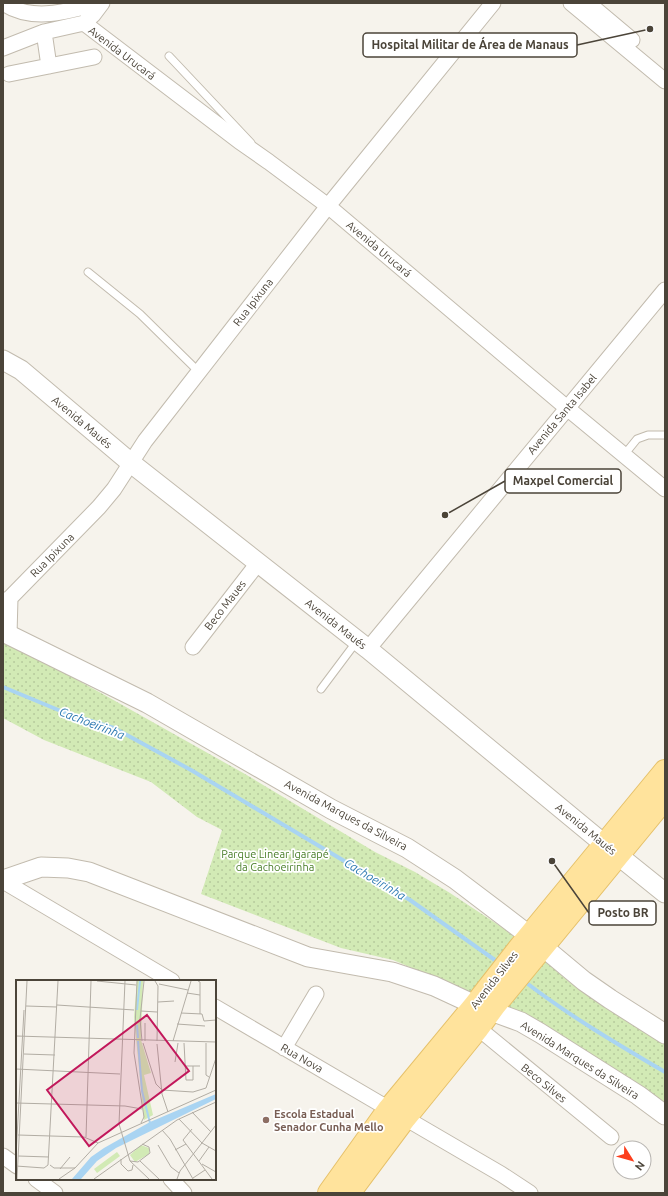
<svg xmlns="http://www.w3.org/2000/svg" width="668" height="1196" viewBox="0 0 668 1196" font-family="Ubuntu,sans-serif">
<defs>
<pattern id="park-dots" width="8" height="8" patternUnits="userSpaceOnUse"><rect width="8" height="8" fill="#d2eab5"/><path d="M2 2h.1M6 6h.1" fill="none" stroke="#b6ca9c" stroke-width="1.8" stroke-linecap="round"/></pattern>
</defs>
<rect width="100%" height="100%" fill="#f6f3ec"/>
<!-- park -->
<path fill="url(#park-dots)" d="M3,641L13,645L101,693L245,774L375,852L415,872L450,893L503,928L544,960L569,982L665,1043V1106L508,1008L393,960L341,948L201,894L222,830L197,817L151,782L44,740L3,718Z"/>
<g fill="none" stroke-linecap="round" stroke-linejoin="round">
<!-- stream -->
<path stroke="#a9d4f2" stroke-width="4" d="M3,687L68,714L114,728L191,770L410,900L499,963
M524,981C568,1015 617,1044 665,1072"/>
<defs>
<path id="service" d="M169,56L251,143
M88,272L140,314L199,372
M624,455L637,439L648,435H665
M321,689L357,641"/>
<path id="minor" d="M3,3C33,23 68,11 99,3
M571,3L665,81
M588,3L632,40
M84,23L239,141L269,162L328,206L567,408L665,489
M44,32L49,66
M3,48L44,32L84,23L93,15L102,3
M9,74L94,57
M3,602L10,598L99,507L114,489L145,441L328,206L493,3
M9,635L10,598
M193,647L258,563
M368,649L665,290
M3,881L172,981
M215,1007L389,1109
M478,1028L611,1137
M284,1048L316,994
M405,1118L501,1174L530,1193
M3,1156L17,1166
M36,1179L55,1193
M171,1179L184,1193"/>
<path id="tertiary" d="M3,360L21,370L131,463L368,649L604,844L665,893
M3,632L147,703L331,809L407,848L455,879L530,936L584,981L610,999L665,1034
M3,880L41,867L68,868L89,872L308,957L392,972L434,986L475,1005
M491,1011L521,1022L540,1033L638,1095L665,1115"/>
<path id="primary" d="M329,1193L389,1109L475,1005L521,946L665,771
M349,1193L405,1118L478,1028L495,1005L665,798"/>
</defs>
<!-- service casing -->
<use href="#service" stroke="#c2bbae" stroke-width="9"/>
<!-- minor casing -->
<use href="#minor" stroke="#c2bbae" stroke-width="17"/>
<!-- tertiary casing -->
<use href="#tertiary" stroke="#c2bbae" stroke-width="21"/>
<!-- primary casing -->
<use href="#primary" stroke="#e6c16a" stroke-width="24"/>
<!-- service -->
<use href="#service" stroke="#fff" stroke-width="7"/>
<!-- minor -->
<use href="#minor" stroke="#fff" stroke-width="15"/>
<!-- tertiary -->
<use href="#tertiary" stroke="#fff" stroke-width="19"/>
<!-- primary -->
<use href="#primary" stroke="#ffe39c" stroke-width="22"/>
</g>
<!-- markers -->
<circle fill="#8d6e63" stroke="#fff" stroke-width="1.5" cx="266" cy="1120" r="4"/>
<g text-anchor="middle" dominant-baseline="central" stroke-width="3.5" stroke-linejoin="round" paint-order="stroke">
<!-- street labels -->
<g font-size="11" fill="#4b4439" stroke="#fff">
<text transform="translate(122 53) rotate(37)">Avenida Urucará</text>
<text transform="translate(379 249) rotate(40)">Avenida Urucará</text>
<text transform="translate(253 302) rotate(-52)">Rua Ipixuna</text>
<text transform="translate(562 414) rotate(-50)">Avenida Santa Isabel</text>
<text transform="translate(82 422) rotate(40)">Avenida Maués</text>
<text transform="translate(52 555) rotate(-45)">Rua Ipixuna</text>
<text transform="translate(225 605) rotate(-52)">Beco Maues</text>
<text transform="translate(336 624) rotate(38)">Avenida Maués</text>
<text transform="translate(346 815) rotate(28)">Avenida Marques da Silveira</text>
<text transform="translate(586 829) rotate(39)">Avenida Maués</text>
<text transform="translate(494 980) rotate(-52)">Avenida Silves</text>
<text transform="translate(302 1058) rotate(30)">Rua Nova</text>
<text transform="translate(580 1060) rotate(32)">Avenida Marques da Silveira</text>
<text transform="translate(544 1083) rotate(39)">Beco Silves</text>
</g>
<!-- park labels -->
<g font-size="11" fill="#4a7f2a" stroke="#fff">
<text x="275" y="854">Parque Linear Igarapé<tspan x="275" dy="13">da Cachoeirinha</tspan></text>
</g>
<!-- education labels -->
<g font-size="11" font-weight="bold" fill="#785e54" stroke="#fff" text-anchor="start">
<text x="274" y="1114">Escola Estadual<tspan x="274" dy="13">Senador Cunha Mello</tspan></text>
</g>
<!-- water labels -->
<g font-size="12" font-style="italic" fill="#2e7ab2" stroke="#fff">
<text transform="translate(92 723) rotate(21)">Cachoeirinha</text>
<text transform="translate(375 879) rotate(31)">Cachoeirinha</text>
</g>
</g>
<!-- overview -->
<g transform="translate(16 980)">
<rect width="200" height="200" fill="#f6f3ec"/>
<path d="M121,1H127L125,60L135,93L128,95L137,135L128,140L118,37ZM125,165L133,168V174L119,182L114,175ZM101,172L104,176L81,193L78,189Z" fill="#d2eab5"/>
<path d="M200,114V119L100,168L81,181L65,199H56L75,177L88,168L134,142Z" fill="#a9d4f2"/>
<path fill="none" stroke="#a9d4f2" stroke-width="2" d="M121,30L124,1M121,45L122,58M122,61L126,111L134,143"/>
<path fill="none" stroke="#b2ada4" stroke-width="1" d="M81,1L120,5M109,1L103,144L114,181L133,199M121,1L118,73L128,137L125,143M139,1L142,6L141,61M182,1L184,2V34M143,4L172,10M171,13L184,15M142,22L158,21M41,25L118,30M10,26L41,27M125,31L141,32M165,33L186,34L188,41L200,40M161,44L189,46M0,56L200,62M126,61L124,39L128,1M129,61V43M157,61L175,1M127,63L140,104L146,110M168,63L170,100H177V86M190,63V95L193,97M141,64L146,114L152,132M8,74L39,75M159,82L162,63M169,86H184M0,89L104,94M146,110L177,112L190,108L200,78M0,123L109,126L126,129M176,132L195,152M163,139L186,163L200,171M176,149L167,160L196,199M146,150L154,159L177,199M2,155L68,157L82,163M70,157L75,1M142,165L155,187L163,193M159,170L170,164M0,175L8,30M2,176L33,177M105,179V184L112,191L116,190L117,185M114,181L122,182L134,173L133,167L126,164M124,181L143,199M183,181L193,167M186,184L200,192M34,185L38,188H59M0,186L28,188L32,185L42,1M44,189L54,177M177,198L189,190M1,199L11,1M43,199L59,188L82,163L200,110M78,199L161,140L200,122M161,199L164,191L200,145"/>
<path fill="#c2185b" fill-opacity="0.15" stroke="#c2185b" stroke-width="2" d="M131,35L173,91L73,166L31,110Z"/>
<rect width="200" height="200" fill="none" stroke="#4b4439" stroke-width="2"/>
</g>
<!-- callouts -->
<path fill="none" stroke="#4b4439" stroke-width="1.5" d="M650 29L577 45M445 515L505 481M552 861L589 913"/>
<g fill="#4b4439" stroke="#fff" stroke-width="1.5">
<circle cx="650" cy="29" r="4"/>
<circle cx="445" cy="515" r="4"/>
<circle cx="552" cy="861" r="4"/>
</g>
<g fill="#fff" stroke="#4b4439" stroke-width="1.5">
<rect x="363" y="33" width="214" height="24" rx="4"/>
<rect x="505" y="469" width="116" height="24" rx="4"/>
<rect x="589" y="901" width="67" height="24" rx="4"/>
</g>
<g font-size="12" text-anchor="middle" font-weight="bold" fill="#4b4439">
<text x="470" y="49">Hospital Militar de Área de Manaus</text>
<text x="563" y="485">Maxpel Comercial</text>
<text x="623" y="917">Posto BR</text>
</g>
<!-- border -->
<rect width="668" height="1196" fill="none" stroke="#4b4439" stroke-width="8"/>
<!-- north arrow -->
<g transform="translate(632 1160) rotate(127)"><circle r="19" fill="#ffffff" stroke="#b7b4b0"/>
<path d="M0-3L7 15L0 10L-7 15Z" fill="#fc3f1d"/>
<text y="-6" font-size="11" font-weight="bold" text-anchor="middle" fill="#4b4439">N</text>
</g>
</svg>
